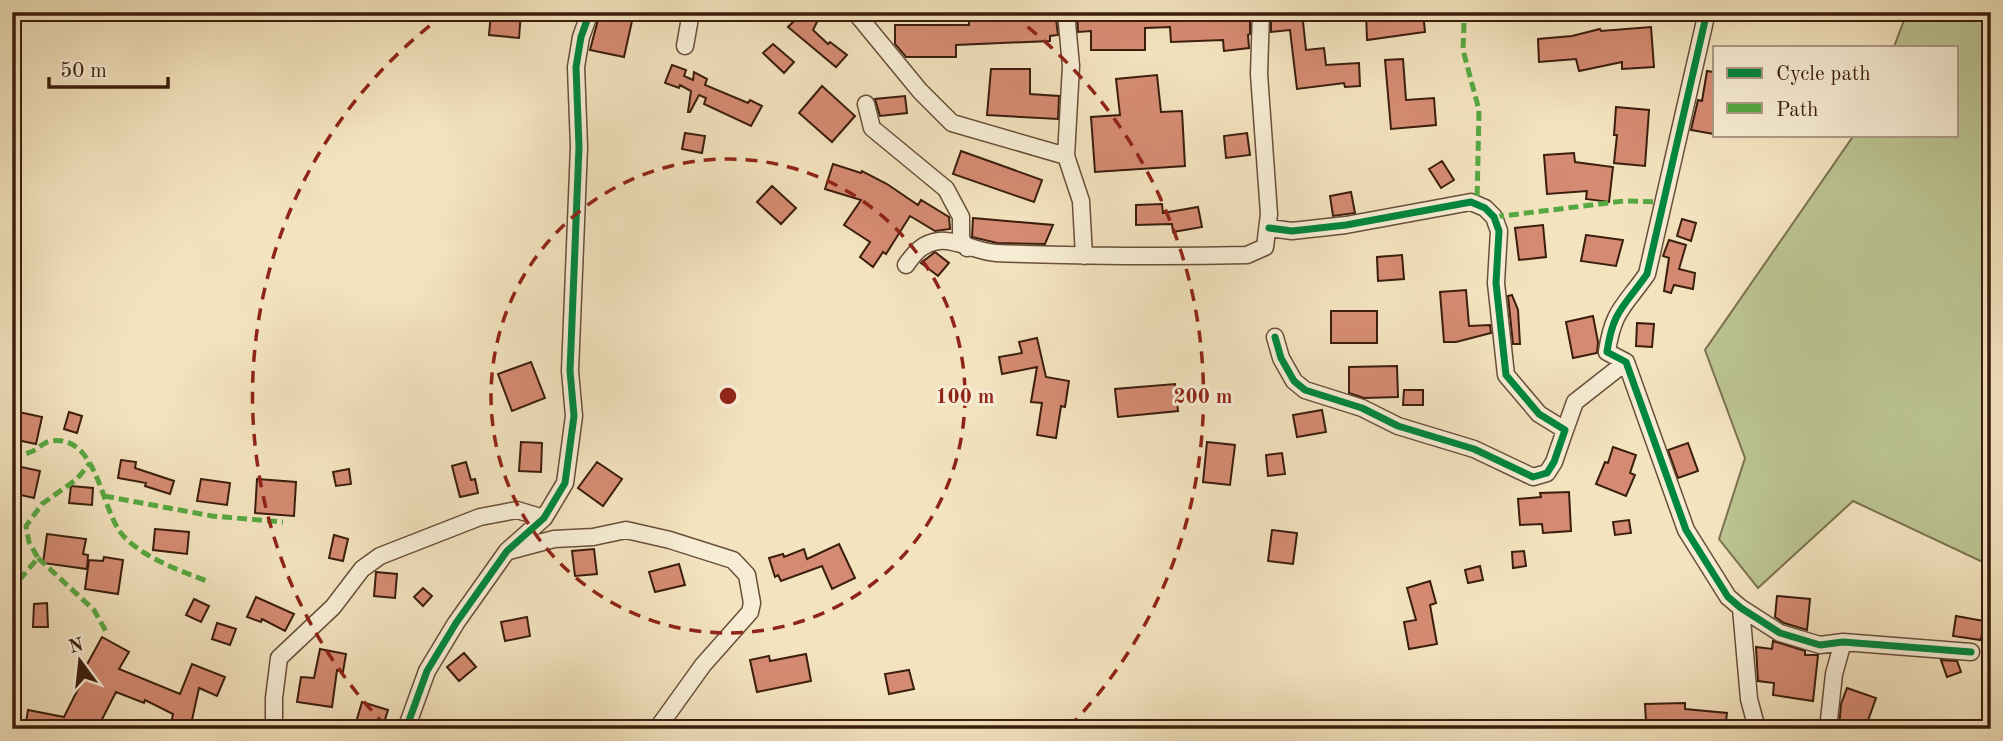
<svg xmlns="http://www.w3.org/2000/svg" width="2003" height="741" viewBox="0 0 2003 741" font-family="'Old Standard TT',serif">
<rect width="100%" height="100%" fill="#f3e3bf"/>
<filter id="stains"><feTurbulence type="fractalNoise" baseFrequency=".00286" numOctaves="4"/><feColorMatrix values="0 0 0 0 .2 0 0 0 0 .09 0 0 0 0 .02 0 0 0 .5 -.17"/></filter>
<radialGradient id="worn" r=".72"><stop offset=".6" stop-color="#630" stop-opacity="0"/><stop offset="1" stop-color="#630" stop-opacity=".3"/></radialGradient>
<!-- green -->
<path fill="#bbc492" stroke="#7b704f" stroke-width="2" d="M1907,12H1991V566L1853,501L1758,588L1719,539L1745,458L1705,350L1854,135H1956V47H1894Z"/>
<!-- building -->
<path fill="#d58b73" stroke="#3b1d0c" stroke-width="2" d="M491,12H521L519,38L489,35Z
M600,12H634L624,57L590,50Z
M803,12H822L813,30L828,44L830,42L847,55L836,67L788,27Z
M1213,12V21L1250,16V34L1248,35L1249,48L1224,51L1223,40L1171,42L1170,27L1145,28V50H1091V31L1078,32L1077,13Z
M1271,12H1302L1306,50L1324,48L1326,65L1359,63L1360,86L1345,87L1344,83L1297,89L1290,30L1271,32Z
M1366,12H1423L1425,32L1367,40Z
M1008,17V20L1056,19L1058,35L1050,36V41L956,45V57H906L895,44V25H969V18Z
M1651,27L1654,67L1622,69V62L1579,71L1576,59L1539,62L1538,39L1572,36L1600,29L1601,31Z
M773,44L794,62L784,73L763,53Z
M1403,59L1406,100L1434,98L1436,125L1391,129L1385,60Z
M672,65L686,70L684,76L693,80L694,72L707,79L705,85L748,103L750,100L762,106L751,126L704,104L706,98L699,95L690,112H688L691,91L680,85L679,88L665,83Z
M991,69H1030V94L1059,96L1058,119L987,115Z
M1707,71L1714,72V134L1691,130L1698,100L1702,101Z
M1157,75L1161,112L1182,111L1185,166L1095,172L1091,117L1120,115L1116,79Z
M822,86L855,116L832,142L799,113Z
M905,96L907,113L880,116L875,99Z
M1616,107L1649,110L1645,166L1614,163L1617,135H1614Z
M685,133L705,136L702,153L682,149Z
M1247,133L1250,155L1226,158L1224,136Z
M961,151L1042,180L1034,202L953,174Z
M1574,153L1575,162L1613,167L1609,202L1586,199L1587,191L1547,194L1544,155Z
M1442,161L1454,180L1441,188L1429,169Z
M833,164L861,173L862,171L887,184L918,205L921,200L949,217L950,229L935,231L910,216L886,254L883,252L873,267L860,257L870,242L844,225L861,200L825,189Z
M772,186L796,208L781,224L757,202Z
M1351,192L1355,213L1333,216L1330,196Z
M1162,204L1163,213L1198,207L1202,227L1173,232L1172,224L1136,225V205Z
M973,218L1019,222L1053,225L1045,244L997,243L972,237Z
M1682,219L1696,223L1691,241L1677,236Z
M1543,225L1546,257L1519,260L1515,228Z
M1586,235L1623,240L1616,266L1581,261Z
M1669,240L1686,245L1679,269L1695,273L1693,289L1674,285L1671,293L1664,291L1669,258L1663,256Z
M935,252L949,263L938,276L921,263Z
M1402,255L1404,279L1378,281L1377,257Z
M1466,290L1469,326L1490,325L1491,333L1456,342H1444L1440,292Z
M1512,295L1518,310L1520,344H1513L1508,296Z
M1331,311H1377V343H1331Z
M1593,316L1598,342L1597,353L1573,358L1566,322Z
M1637,323L1654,324L1652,347L1636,346Z
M1037,338L1046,377L1069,381L1065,407L1061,406L1056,438L1037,435L1042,403L1031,402L1037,367L1002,374L999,357L1022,353L1019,342Z
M531,362L545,398L512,411L498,374Z
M1397,366L1398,397L1364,398L1349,393V367Z
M1175,384L1178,411L1118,417L1115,389Z
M1404,390H1423V405H1403Z
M1322,410L1326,432L1297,437L1293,415Z
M14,411L42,417L36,444L12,439Z
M69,412L82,416L77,433L64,429Z
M521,442L542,443L541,472L519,471Z
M1207,442L1235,445L1230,485L1203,482Z
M1688,443L1698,471L1678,478L1668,450Z
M1613,447L1636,455L1630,473L1635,475L1626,496L1596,484L1605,462L1608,463Z
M1282,453L1285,474L1268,476L1266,455Z
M121,460L136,462L135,468L174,481L170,494L145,486L146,483L118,478Z
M466,462L471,480L475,479L478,493L460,497L452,466Z
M597,462L622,479L603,506L578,488Z
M12,465L40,471L34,498L12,493Z
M349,469L351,484L336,486L333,472Z
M201,479L230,483L227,505L197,501Z
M257,479L296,482L294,516L255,513Z
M71,486L93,488L92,505L69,503Z
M1569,492L1571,531L1543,533L1542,524L1520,525L1518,499L1541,497L1540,493Z
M1629,520L1631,533L1615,535L1613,522Z
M155,529L189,532L187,554L153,550Z
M1272,530L1297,533L1293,564L1268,561Z
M47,534L86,539L83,554L88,555L87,569L43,563Z
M334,535L348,539L343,561L329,558Z
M839,544L855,578L832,589L822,566L781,581L778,575L775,577L769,558L783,554L784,557L804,549L807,559Z
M594,549L597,574L575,576L572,551Z
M1524,551L1526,566L1513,568L1512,552Z
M104,557L123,560L118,594L85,589L89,560L103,561Z
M679,564L685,585L655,592L649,572Z
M1480,566L1483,580L1468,583L1465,570Z
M376,572L397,574L395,598L374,596Z
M1430,581L1436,603L1430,605L1437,644L1409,649L1404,622L1416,620L1407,588Z
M423,588L432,596L423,606L414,597Z
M1777,596L1810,599L1807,630L1784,623L1775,617Z
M256,597L294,614L285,631L262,619L261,622L247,617Z
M194,599L209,606L201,622L186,615Z
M47,603L48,627H33L34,604Z
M1956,616L1984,621L1981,640L1953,636Z
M527,617L530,636L505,641L501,622Z
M217,623L236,629L230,645L212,639Z
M102,637L129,652L119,669L180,694L192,664L225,677L217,696L199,688L190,729H170L173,714L145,700L144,703L116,692L97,729H25L28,710L64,717L87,671L84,670Z
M1773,641L1805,651V655H1818L1813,701L1773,695L1774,683L1758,681L1756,647L1772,649Z
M320,649L346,654L343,672L337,670L332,707L297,702L301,677L314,678Z
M464,653L476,667L459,681L447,667Z
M806,654L811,681L757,692L750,660L769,656L770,661Z
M1941,660L1957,661L1961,672L1947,677Z
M909,670L914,689L889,694L885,674Z
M1847,688L1876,698L1865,729H1839L1841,704Z
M362,702L388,710L382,729H354Z
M1685,703V709L1727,713L1725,729H1700L1701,721L1646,722L1645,704Z"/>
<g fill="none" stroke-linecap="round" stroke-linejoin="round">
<defs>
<path id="minor" d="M855,12L920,91L952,123L1066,156
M1066,12L1071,66L1066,156L1081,201L1084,256
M1707,12L1647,274C1624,307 1613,310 1607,352L1626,362L1686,530L1728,597L1741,608L1780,633L1820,645L1843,642L1971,652
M685,46L691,12
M866,104L872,128L946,189L961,217V239L967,248
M1269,228L1292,231L1346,225L1471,202L1485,208L1494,217L1499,231L1496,283L1506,375L1539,414L1565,430L1554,462L1547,473L1533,477L1474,449L1398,426L1362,408L1305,390L1294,381L1281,358L1275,337
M906,265C915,252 923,243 939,241C956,239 977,252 996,253C1080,256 1163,257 1247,255L1265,247L1269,214L1259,74L1261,12
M1565,430L1575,402L1626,362
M509,551L554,539L593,537L626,530L670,540L733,560L747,575L752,603L750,612L703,665L657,729
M1741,608L1749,699L1757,729
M274,729V698L279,658L333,607L362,569L380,556L480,517L517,510L544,518
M406,729L427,671L456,623L507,551L544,518L565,483L574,416L570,371L579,147L576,67L581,37L590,12
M1828,729L1834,674L1843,642"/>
</defs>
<!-- minor casing -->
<use href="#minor" stroke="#694e39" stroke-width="19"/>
<!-- minor -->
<use href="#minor" stroke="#f7edd5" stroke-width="16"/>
<!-- quiet -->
<path stroke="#55a941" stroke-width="5" stroke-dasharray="10 5" stroke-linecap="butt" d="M1464,23L1463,50L1479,110L1477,204
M1494,217L1624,201L1664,202
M12,458C19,456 26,454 33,451C39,448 44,442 51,441C97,434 101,508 121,533C139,556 182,572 210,582
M104,496L212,516L283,522
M38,558L94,610L108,635
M18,595L20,579L38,558L29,542L26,526L42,504L77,479L90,463"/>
<defs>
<path id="cycleway" d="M1707,12L1647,274C1624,307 1613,310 1607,352L1626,362L1686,530L1728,597L1741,608L1780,633L1820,645L1843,642L1971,652
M1269,228L1292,231L1346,225L1471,202L1485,208L1494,217L1499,231L1496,283L1506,375L1539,414L1565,430L1554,462L1547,473L1533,477L1474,449L1398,426L1362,408L1305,390L1294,381L1281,358L1275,337
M406,729L427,671L456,623L507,551L544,518L565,483L574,416L570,371L579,147L576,67L581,37L590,12"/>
</defs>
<!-- cycleway casing -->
<use href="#cycleway" stroke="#f7edd5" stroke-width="11"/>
<!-- cycleway -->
<use href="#cycleway" stroke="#00873e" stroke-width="7"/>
</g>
<!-- distance rings -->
<g fill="none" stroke="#8f2418" stroke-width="3.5" stroke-dasharray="12 9">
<circle cx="728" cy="396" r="237"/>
<path d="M386 726A475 475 0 0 1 445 14M1011 14A475 475 0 0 1 1070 726"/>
</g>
<circle cx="728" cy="396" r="10" fill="#8f2418" stroke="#f7edd5" stroke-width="3.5"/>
<g font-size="21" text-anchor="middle" font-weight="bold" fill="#8f2418" stroke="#f7edd5" stroke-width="6" stroke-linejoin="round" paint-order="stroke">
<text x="965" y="403">100 m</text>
<text x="1203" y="403">200 m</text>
</g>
<!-- margin -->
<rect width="2003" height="741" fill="none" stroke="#f3e3bf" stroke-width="42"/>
<rect x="14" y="14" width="1975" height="713" fill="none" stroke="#3b1d0c" stroke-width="3.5"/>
<rect x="21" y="21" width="1961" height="699" fill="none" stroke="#3b1d0c" stroke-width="2"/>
<!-- legend -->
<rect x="1713" y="46" width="245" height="91" fill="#f7edd5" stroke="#ac9a85" stroke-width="2"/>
<rect x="1727" y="68" width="35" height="10" fill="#00873e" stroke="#ac9a85" stroke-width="2"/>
<text x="1776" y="80" font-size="21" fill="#3b1d0c">Cycle path</text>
<rect x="1727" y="103" width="35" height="10" fill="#55a941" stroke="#ac9a85" stroke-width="2"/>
<text x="1776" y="116" font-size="21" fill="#3b1d0c">Path</text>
<!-- north arrow -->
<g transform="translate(80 661) rotate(345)" stroke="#f7edd5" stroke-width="5" paint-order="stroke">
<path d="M0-5L12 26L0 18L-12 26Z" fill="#3b1d0c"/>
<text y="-10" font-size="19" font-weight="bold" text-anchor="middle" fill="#3b1d0c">N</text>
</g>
<!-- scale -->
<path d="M49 77v10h119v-10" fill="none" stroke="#3b1d0c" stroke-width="3.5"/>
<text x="60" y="77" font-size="21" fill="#3b1d0c" stroke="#f7edd5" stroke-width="5" paint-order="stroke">50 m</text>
<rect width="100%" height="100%" filter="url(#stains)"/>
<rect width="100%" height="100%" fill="url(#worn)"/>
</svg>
